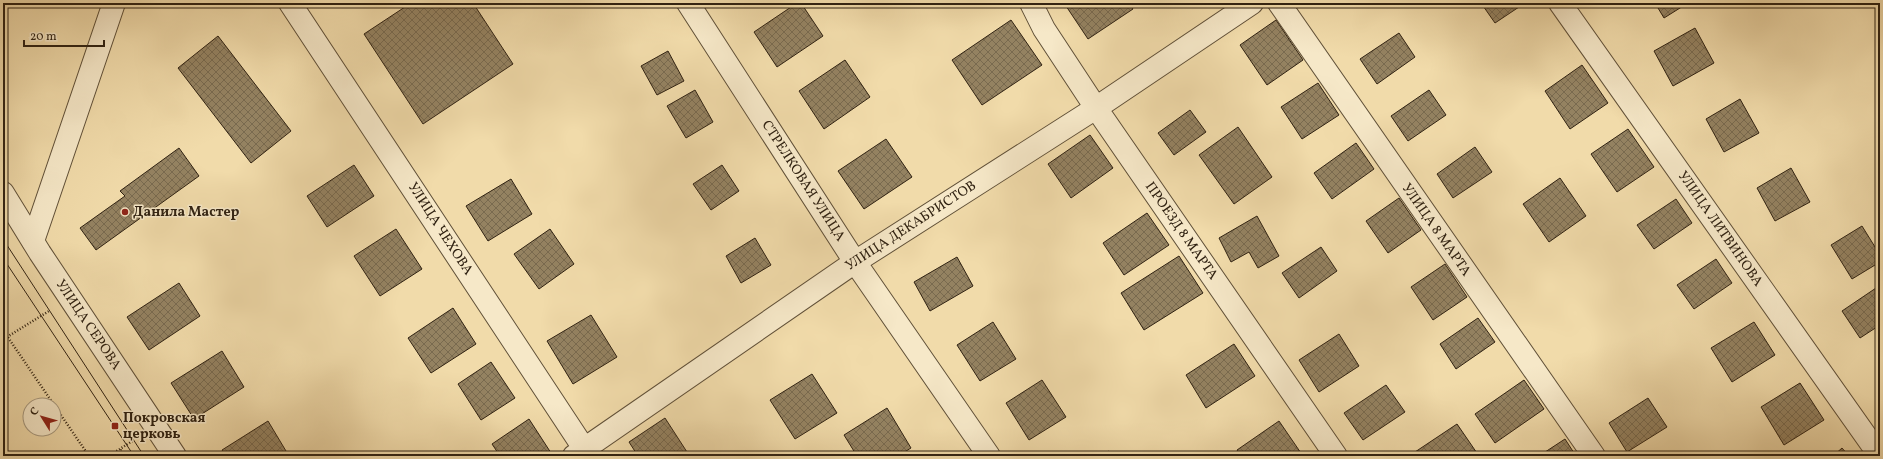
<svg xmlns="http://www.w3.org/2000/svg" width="1883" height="459" viewBox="0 0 1883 459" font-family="Vollkorn,serif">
<defs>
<pattern id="building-cross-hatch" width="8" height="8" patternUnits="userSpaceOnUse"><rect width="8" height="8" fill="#948261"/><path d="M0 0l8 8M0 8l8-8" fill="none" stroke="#796a4f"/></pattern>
</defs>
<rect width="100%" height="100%" fill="#f1dbaa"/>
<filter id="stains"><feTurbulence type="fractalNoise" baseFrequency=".005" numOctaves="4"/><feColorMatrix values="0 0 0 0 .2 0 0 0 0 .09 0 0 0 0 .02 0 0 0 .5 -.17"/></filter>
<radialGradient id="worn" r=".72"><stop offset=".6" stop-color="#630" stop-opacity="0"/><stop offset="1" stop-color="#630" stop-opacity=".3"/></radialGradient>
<!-- building -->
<path fill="url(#building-cross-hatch)" stroke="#302212" d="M411,3H473L513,64L423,124L364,34Z
M797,3H801L823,36L777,67L754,32Z
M1064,3H1129L1133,9L1088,39Z
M1481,3H1525L1495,23Z
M1655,3H1688L1664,18Z
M1011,20L1042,65L982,105L952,60Z
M1276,20L1303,60L1267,85L1240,45Z
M1695,28L1714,63L1673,86L1654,51Z
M1399,33L1415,57L1377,84L1360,59Z
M218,36L291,131L251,163L178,68Z
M668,51L684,81L657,95L641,66Z
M845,60L870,97L824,129L799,91Z
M1582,65L1608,103L1570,129L1545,91Z
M1318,83L1339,115L1302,139L1281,107Z
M695,90L713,122L686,138L667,106Z
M1429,90L1446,115L1408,141L1391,116Z
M1740,99L1759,133L1724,152L1706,119Z
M1190,110L1206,132L1174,155L1158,133Z
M1238,127L1272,177L1234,204L1199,155Z
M1628,129L1654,167L1617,192L1591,154Z
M1090,135L1113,168L1071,198L1048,164Z
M886,139L912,177L864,209L838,171Z
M1356,143L1374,169L1332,199L1314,173Z
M1475,147L1492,172L1453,198L1437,174Z
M179,148L199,176L96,250L80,228L125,196L120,191Z
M354,165L374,196L327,227L307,196Z
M722,165L739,191L711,210L693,184Z
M1791,168L1810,202L1775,221L1757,188Z
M1560,178L1586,216L1549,242L1523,204Z
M511,179L532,214L488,241L466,206Z
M1399,198L1421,230L1388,253L1366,221Z
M1676,199L1692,223L1654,249L1637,225Z
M1147,213L1169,245L1124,275L1103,243Z
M1257,216L1279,256L1258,268L1249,252L1231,262L1219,238Z
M1862,226L1880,255V262L1852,279L1831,245Z
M396,229L422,269L380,296L354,256Z
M550,229L574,264L539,289L514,254Z
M755,238L771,265L741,283L726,256Z
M1321,247L1337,271L1299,298L1282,273Z
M1179,256L1203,293L1144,330L1121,293Z
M957,257L973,286L930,311L914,282Z
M1716,259L1732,283L1694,309L1677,285Z
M1445,264L1467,297L1433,320L1411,287Z
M179,283L200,316L149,350L127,317Z
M1876,288L1880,294V325L1860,338L1842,311Z
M453,308L476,344L431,373L408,338Z
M591,315L617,357L573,384L547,341Z
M1478,318L1495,342L1456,369L1440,344Z
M993,322L1016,359L980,381L957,345Z
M1754,322L1775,355L1732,382L1711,348Z
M1339,334L1359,366L1319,392L1299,360Z
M1234,344L1255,376L1206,408L1186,375Z
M222,351L244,387L194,419L171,383Z
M491,362L515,398L481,420L458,384Z
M812,374L837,413L795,439L770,400Z
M1042,380L1066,417L1029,440L1006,403Z
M1524,380L1544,409L1495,443L1475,414Z
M1800,383L1824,420L1784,445L1761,407Z
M1386,385L1405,412L1363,440L1344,413Z
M1648,398L1667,427L1627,452L1609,423Z
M887,408L911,448L898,456H857L844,435Z
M665,418L687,452L682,456H638L629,442Z
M529,419L553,456H500L492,444Z
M268,421L289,456H226L222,450Z
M1279,421L1303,456H1241L1237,450Z
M1457,424L1479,456H1409Z
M1565,439L1576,456H1539Z
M1842,448L1849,456H1833Z
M1109,451L1112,456H1101Z"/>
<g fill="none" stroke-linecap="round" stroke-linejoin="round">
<defs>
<path id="minor" d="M290,3L589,456
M688,3L855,262L989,456
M1031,3L1044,29L1096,108L1336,456
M1279,3L1594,456
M1560,3L1880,456
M33,241L114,3
M574,456L855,262L1096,108L1252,3"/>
<path id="tertiary" d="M3,193L40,253L175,456"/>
</defs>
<!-- minor casing -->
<use href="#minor" stroke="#605038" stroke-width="24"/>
<!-- tertiary casing -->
<use href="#tertiary" stroke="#605038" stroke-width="24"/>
<!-- path -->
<path stroke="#302212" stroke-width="2.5" stroke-dasharray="1 2" stroke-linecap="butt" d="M3,330L54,405
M7,337L49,311
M54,405L89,456
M109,456L134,440
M119,456L121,449"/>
<!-- minor -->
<use href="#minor" stroke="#f6e8c8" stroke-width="22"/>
<!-- tertiary -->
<use href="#tertiary" stroke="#f6e8c8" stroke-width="22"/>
<!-- tram -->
<path stroke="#302212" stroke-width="1" d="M3,239L144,456
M3,258L134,456"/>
</g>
<!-- markers -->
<g fill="#8f2418" stroke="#f6e8c8" stroke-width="1.5">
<circle cx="125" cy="212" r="4"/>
<rect x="111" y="422" width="8" height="8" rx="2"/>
</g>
<g text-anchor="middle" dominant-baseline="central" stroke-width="3" stroke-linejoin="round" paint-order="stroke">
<!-- street labels -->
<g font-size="14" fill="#302212" stroke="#f6e8c8">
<text transform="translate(803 181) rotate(57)">СТРЕЛКОВАЯ УЛИЦА</text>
<text transform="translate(911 226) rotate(-33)">УЛИЦА ДЕКАБРИСТОВ</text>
<text transform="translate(440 229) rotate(57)">УЛИЦА ЧЕХОВА</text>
<text transform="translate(1720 229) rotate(55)">УЛИЦА ЛИТВИНОВА</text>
<text transform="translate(1436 230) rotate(55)">УЛИЦА 8 МАРТА</text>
<text transform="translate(1181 231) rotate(55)">ПРОЕЗД 8 МАРТА</text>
<text transform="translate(88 325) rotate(56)">УЛИЦА СЕРОВА</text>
</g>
<!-- poi labels -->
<g font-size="14" font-weight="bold" fill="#302212" stroke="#f6e8c8" text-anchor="start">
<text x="133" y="212">Данила Мастер</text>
<text x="123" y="418">Покровская<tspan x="123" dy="16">церковь</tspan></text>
</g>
</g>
<!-- margin -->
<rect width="1883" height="459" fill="none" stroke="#f1dbaa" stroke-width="16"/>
<rect x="4" y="4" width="1875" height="451" fill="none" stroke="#302212" stroke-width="2"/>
<rect x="8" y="8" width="1867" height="443" fill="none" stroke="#302212"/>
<!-- north arrow -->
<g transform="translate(42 417) rotate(307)"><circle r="19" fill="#f6e8c8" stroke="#a7997f"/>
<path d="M0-3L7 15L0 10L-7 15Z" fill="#8f2418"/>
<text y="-6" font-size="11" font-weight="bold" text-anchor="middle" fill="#302212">С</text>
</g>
<!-- scale -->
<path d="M24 40v6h80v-6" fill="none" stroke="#302212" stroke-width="2"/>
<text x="30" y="40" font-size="12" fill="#302212" stroke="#f6e8c8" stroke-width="3" paint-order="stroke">20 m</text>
<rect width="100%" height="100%" filter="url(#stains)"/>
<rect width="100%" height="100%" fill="url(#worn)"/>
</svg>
